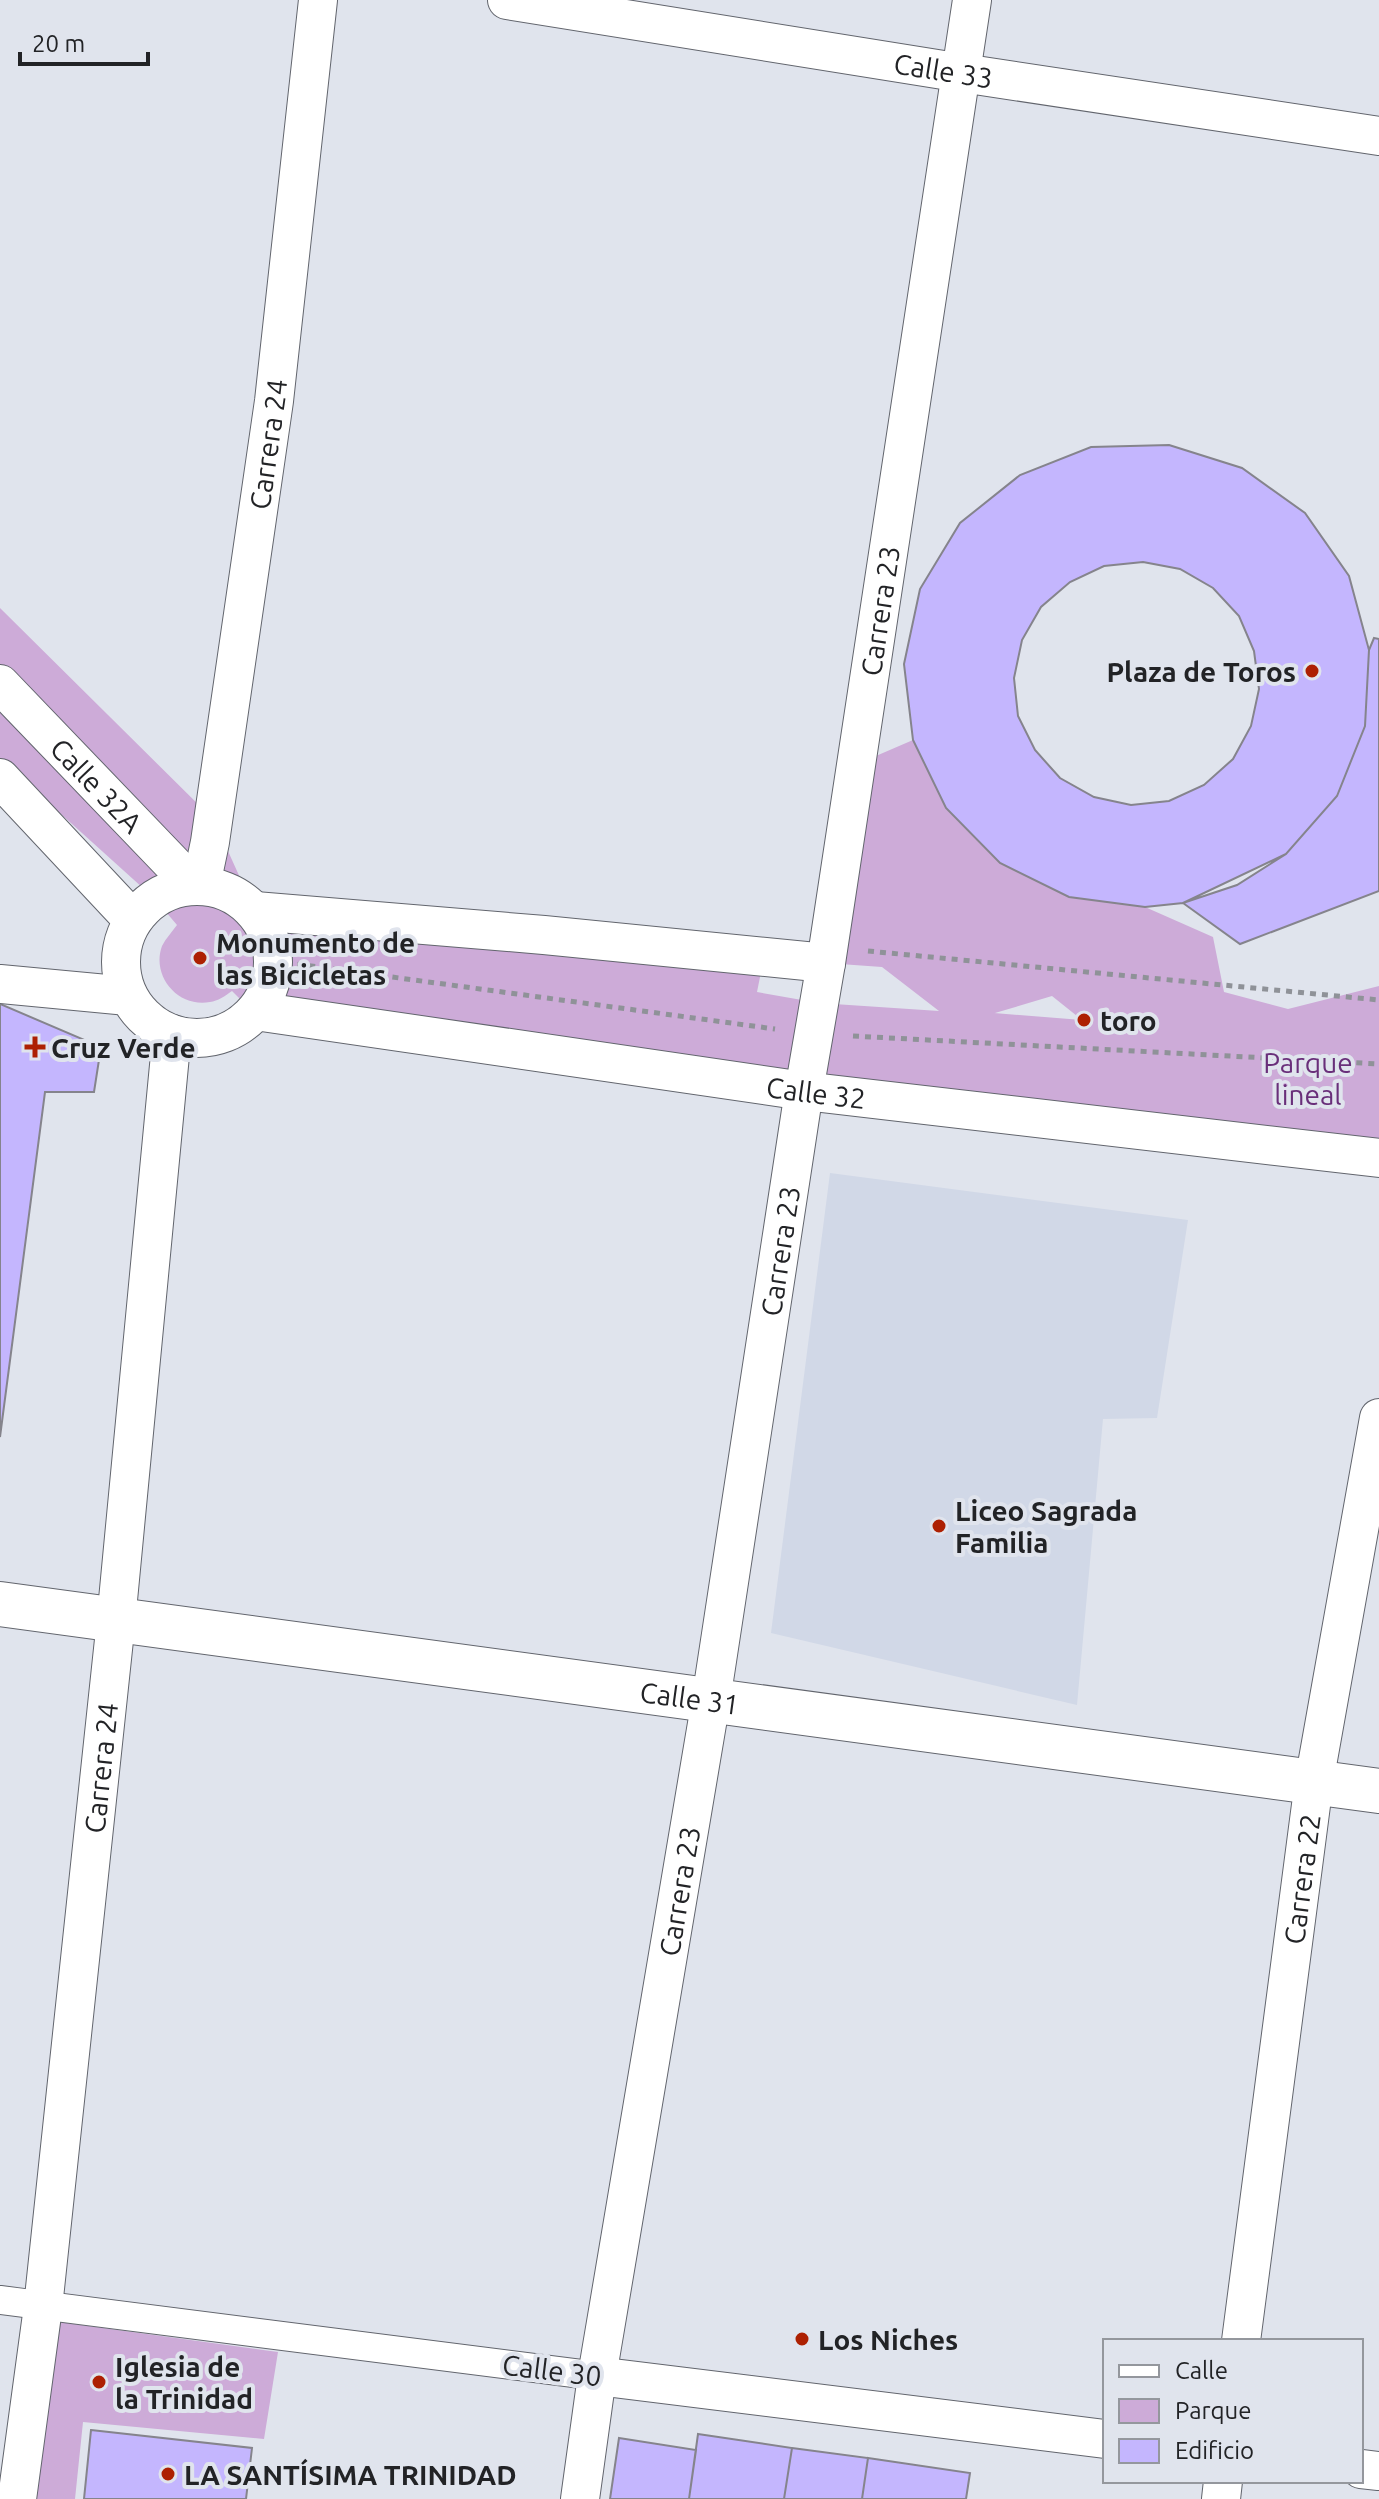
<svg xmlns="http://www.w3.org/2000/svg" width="1379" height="2499" viewBox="0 0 1379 2499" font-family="Ubuntu,sans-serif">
<rect width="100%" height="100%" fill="#e0e4ed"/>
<!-- built -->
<path fill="#d1d8e7" d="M830,1173L1188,1220L1157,1418L1103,1419L1077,1705L771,1633Z"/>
<!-- green -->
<path fill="#cdabd8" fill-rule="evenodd" d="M0,608L214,820L255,911L762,967L757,992L819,1003L939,1011L882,967L826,963L855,765L913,740L946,808L1000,863L1069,897L1145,907L1213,937L1224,992L1288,1009L1379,986V1158L804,1091L240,999L232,991C225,996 218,1001 210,1002C178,1008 151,976 162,946C166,938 172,932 177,925L154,898L0,759ZM1052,996L1082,1020L994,1013H995Z
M52,2321L278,2352L264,2439L83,2422L75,2499H28Z"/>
<!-- building -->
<path fill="#c4b6fe" stroke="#85848c" stroke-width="2" fill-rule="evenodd" d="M1169,445L1242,468L1305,513L1349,576L1369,650L1365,726L1337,796L1286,854L1237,885L1183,903L1145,907L1069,897L1000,863L946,808L913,740L904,664L920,589L960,523L1020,475L1091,447ZM1143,562L1180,569L1213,588L1239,616L1254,651L1259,689L1251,726L1233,759L1204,785L1169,801L1131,805L1094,797L1060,778L1035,750L1018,716L1014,678L1022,640L1041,607L1070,582L1104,566Z
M1374,638L1379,639V891L1240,944L1183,903L1286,854L1337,796L1365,726L1369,650Z
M0,1004L101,1047L94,1092H45L0,1437Z
M91,2430L252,2448L246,2499H84Z
M698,2434L792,2448L784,2499H689Z
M619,2438L696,2450L689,2499H610Z
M792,2448L868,2458L862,2499H784Z
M868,2458L970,2473L966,2499H862Z"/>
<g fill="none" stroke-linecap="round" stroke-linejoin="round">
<defs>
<path id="pedestrian" d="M0,2300L597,2376"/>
<g id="minor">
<path id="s1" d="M507,0L962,73L1379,136"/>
<path id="s2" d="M0,684L193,885"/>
<path d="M0,778L133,920"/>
<path id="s3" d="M201,885L210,842L274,401L318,0"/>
<circle cx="197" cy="962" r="76"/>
<path d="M255,911L544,935L826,963"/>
<path d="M0,984L128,996"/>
<path id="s4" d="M256,1011L804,1091L1379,1158"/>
<path id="s5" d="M1241,2341L1314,1782L1379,1418"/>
<path d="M597,2376L1105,2439"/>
<path d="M1361,2469L1379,2471"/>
<path id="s6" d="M17,2499L43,2307L116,1621L172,1034"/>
<path id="s7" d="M580,2499L597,2376L711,1700L804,1091L826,963L972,0"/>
<path d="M1221,2499L1223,2481"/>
</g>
<g id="secondary">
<path id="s8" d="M0,1604L1379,1791"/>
</g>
</defs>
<!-- pedestrian casing -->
<use href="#pedestrian" stroke="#62656d" stroke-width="30"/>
<!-- minor casing -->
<use href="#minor" stroke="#62656d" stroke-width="40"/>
<!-- secondary casing -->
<use href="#secondary" stroke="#62656d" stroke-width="46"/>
<!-- path -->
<path stroke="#8f9298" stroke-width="5" stroke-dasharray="6 6" stroke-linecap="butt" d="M868,951L1379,1000
M263,955L274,961L775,1029
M853,1036L1379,1064"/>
<!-- pedestrian -->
<use href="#pedestrian" stroke="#fff" stroke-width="28"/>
<!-- minor -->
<use href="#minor" stroke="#fff" stroke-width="38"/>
<!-- secondary -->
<use href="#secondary" stroke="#fff" stroke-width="44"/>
</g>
<!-- markers -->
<g fill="#ad2002" stroke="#e0e4ed" stroke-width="3">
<circle cx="1312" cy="671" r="8"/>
<circle cx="200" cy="958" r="8"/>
<circle cx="1084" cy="1020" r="8"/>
<path d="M31 1035h8v8h8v8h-8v8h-8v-8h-8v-8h8z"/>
<circle cx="939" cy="1526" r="8"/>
<circle cx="802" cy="2339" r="8"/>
<circle cx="99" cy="2382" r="8"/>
<circle cx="168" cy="2474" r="8"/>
</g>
<g text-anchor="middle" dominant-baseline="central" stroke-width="8" stroke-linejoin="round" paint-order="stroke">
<!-- street labels -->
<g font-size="28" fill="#222326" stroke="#e0e4ed">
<text stroke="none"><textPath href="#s1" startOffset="442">Calle 33</textPath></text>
<text stroke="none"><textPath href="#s3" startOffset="446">Carrera 24</textPath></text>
<text stroke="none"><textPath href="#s7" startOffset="1912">Carrera 23</textPath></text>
<text stroke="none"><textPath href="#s2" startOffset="140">Calle 32A</textPath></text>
<text stroke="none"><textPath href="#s4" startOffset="566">Calle 32</textPath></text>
<text stroke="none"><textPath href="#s7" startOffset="1264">Carrera 23</textPath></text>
<text stroke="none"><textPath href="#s8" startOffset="696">Calle 31</textPath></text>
<text stroke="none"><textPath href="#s6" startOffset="736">Carrera 24</textPath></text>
<text stroke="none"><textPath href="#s5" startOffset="466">Carrera 22</textPath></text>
<text stroke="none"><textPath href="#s7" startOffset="616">Carrera 23</textPath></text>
<text transform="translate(552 2370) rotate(7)">Calle 30</text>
</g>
<!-- poi labels -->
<g font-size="28" font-weight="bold" fill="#222326" stroke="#e0e4ed" text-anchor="start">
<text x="1296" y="671" text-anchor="end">Plaza de Toros</text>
<text x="216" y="942">Monumento de<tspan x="216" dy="32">las Bicicletas</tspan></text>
<text x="1100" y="1020">toro</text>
<text x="51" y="1047">Cruz Verde</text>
<text x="955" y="1510">Liceo Sagrada<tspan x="955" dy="32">Familia</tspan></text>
<text x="818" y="2339">Los Niches</text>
<text x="115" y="2366">Iglesia de<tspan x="115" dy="32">la Trinidad</tspan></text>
<text x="184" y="2474">LA SANTÍSIMA TRINIDAD</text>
</g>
<!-- park labels -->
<g font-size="28" fill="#692f7a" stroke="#e0e4ed">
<text x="1308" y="1062">Parque<tspan x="1308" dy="32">lineal</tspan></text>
</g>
</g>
<!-- legend -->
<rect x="1103" y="2339" width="260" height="144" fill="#e0e4ed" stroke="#94979d" stroke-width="2"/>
<rect x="1119" y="2365" width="40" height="12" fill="#ffffff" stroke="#94979d" stroke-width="2"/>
<text x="1175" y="2379" font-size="24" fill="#222326">Calle</text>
<rect x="1119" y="2399" width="40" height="24" fill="#cdabd8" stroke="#94979d" stroke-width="2"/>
<text x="1175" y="2419" font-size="24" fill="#222326">Parque</text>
<rect x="1119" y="2439" width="40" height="24" fill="#c4b6fe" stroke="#94979d" stroke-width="2"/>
<text x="1175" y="2459" font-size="24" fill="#222326">Edificio</text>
<!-- scale -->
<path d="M20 52v12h128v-12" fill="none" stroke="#222326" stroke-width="4"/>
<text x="32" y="52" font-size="24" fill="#222326" stroke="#e0e4ed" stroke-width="6" paint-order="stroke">20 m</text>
</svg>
